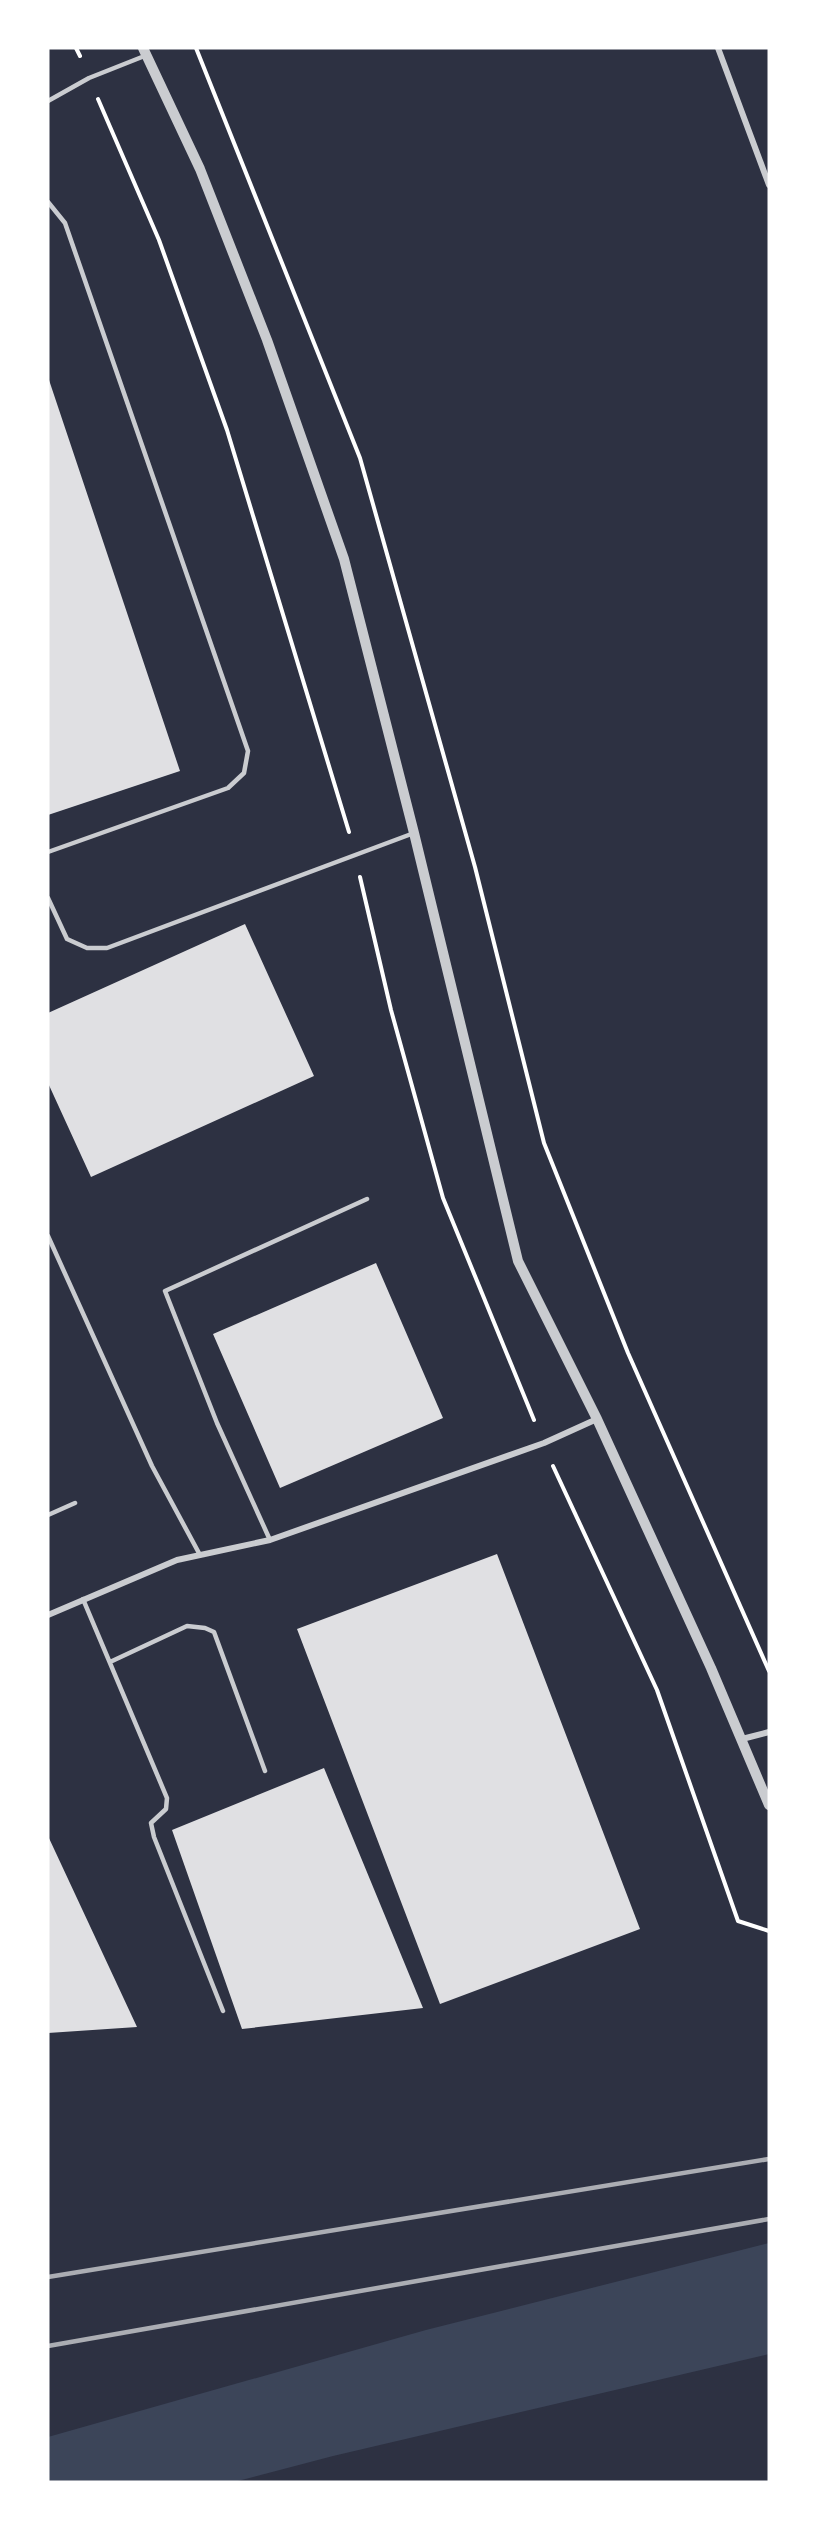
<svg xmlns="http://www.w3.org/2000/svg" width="817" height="2530" viewBox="0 0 817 2530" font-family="'PT Sans',sans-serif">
<rect width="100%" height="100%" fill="#2d3142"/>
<!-- green -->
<path fill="#3c4559" d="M769,2243V2354L333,2456L234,2482H48V2437L426,2330Z"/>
<!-- building -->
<path fill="#e0e0e3" d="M48,377L180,771L48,815Z
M245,924L314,1076L91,1177L48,1083V1013Z
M376,1263L443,1418L280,1488L213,1334Z
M497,1554L640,1929L440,2004L297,1629Z
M324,1768L423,2008L242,2029L172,1830Z
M48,1836L137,2027L48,2033Z"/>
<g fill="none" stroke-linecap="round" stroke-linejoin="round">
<!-- path -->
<path stroke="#fff" stroke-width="4" d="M76,48L80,56
M196,48L360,458L475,867L544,1143L628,1353L769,1671
M98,99L159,240L227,430L349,832
M360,877L391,1010L443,1198L534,1420
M553,1466L657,1690L738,1921L769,1931"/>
<!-- service -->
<path stroke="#caccd0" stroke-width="4.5" d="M48,101L89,78L147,55
M48,202L65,223L248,751L244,773L228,788L48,852
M48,898L67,939L87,948H107L414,833
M48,1236L152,1466L200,1555
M48,1515L75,1503
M270,1540L217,1423L165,1291L367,1199
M83,1599L167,1798L166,1809L151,1823L154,1837L223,2011
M110,1662L187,1626L205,1628L214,1632L265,1771"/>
<!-- minor -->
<path stroke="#caccd0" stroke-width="6" d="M718,48L769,185
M48,1615L177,1560L270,1540L544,1443L597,1419
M742,1739L769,1732"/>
<!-- tertiary -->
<path stroke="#caccd0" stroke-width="10" d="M143,48L200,169L267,340L344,559L414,833L518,1261L597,1419L711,1668L769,1805"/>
<!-- rail -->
<path stroke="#abadb3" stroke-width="4.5" d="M48,2277L769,2159
M48,2346L769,2219"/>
</g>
<!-- border -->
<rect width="817" height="2530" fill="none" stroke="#ffffff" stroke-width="99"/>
</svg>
